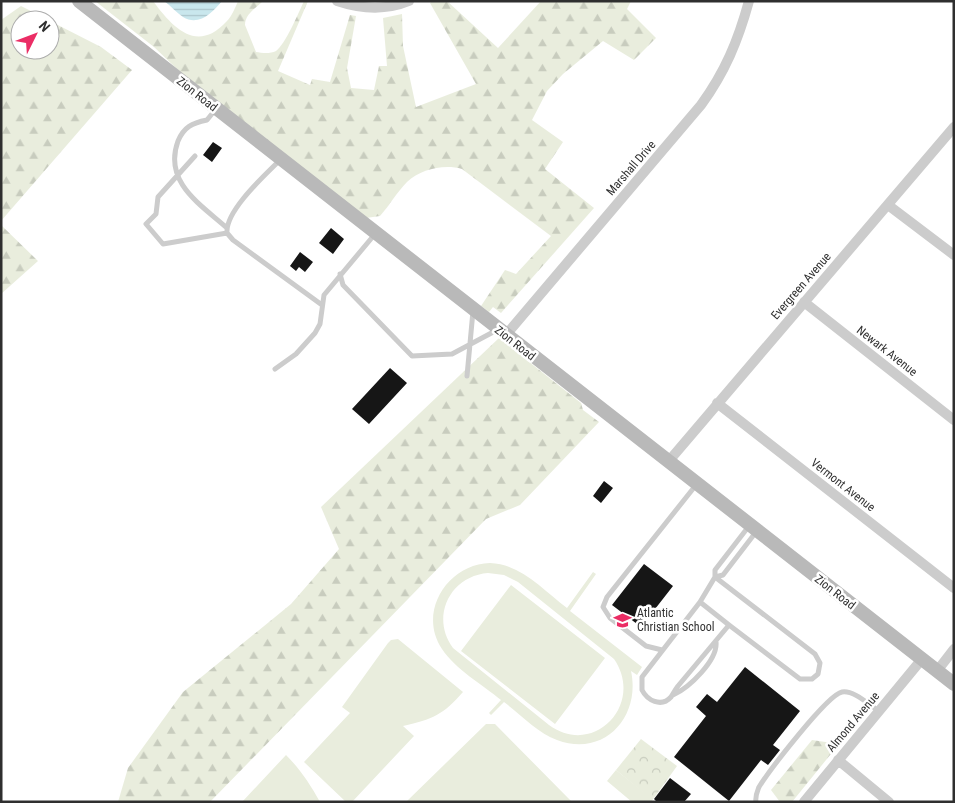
<svg xmlns="http://www.w3.org/2000/svg" width="955" height="803" viewBox="0 0 955 803" font-family="'Roboto Condensed',sans-serif">
<defs>
<pattern id="forest-firs" width="22" height="20" patternUnits="userSpaceOnUse" patternTransform="scale(1.25)"><rect width="22" height="20" fill="#e9eddd"/><path d="M5 1l3.5 6h-7zM16 11l3.5 6h-7z" fill="#c8ccbe"/></pattern>
<pattern id="park-crowns" width="20" height="18" patternUnits="userSpaceOnUse" patternTransform="scale(1.25)"><rect width="20" height="18" fill="#e9eddd"/><path d="M2 6a3 3 0 1 1 6 0M12 15a3 3 0 1 1 6 0" fill="none" stroke="#c8ccbe"/></pattern>
<pattern id="water-rules" width="6" height="5" patternUnits="userSpaceOnUse" patternTransform="scale(1.25)"><rect width="6" height="5" fill="#c9e7ed"/><path d="M0 2.5h6" fill="none" stroke="#adc6cc"/></pattern>
</defs>
<rect width="100%" height="100%" fill="#fff"/>
<!-- green -->
<path fill="#e9eddd" fill-rule="evenodd" d="M490,563C521,564 543,590 567,608L593,572L596,574L570,611L642,667L637,675L631,671C641,717 604,758 557,740C538,733 521,715 504,702L491,715L489,713L501,700C483,685 455,669 442,649C417,612 448,564 490,563ZM488,573L504,575L518,582L614,659C645,704 594,758 549,725L453,648C430,617 450,576 488,573Z
M511,585L605,658L555,724L461,651Z
M398,639L463,692C443,715 433,719 403,726L414,736L352,802H346L304,762L350,713L342,707L388,643L391,640Z
M486,724H495L572,802H406Z
M286,755C300,769 310,784 320,802H242Z
M616,770L651,798L653,797L654,798L651,802H632L607,781Z"/>
<!-- forest -->
<path fill="url(#forest-firs)" d="M95,1H153C173,28 197,54 227,21C232,16 235,8 238,1H263C256,8 245,14 245,25L256,52C262,53 270,54 276,51C285,45 299,12 304,1H308L278,71L310,85L312,79L330,82L350,15L356,16L347,68L351,88L374,90L379,66H387L383,18L402,14L403,46L416,107L476,84L430,3L432,1H447L498,48L541,1H631L627,9L656,38L634,60L603,41L563,74L547,91L532,120L563,142L545,169L594,208L501,313L493,307L489,312L481,306L505,270L516,274L551,236L462,169C444,164 421,169 407,182C397,192 389,206 380,216L366,218L178,70L154,47Z
M21,6L49,20H20V50H50V21L101,47L132,70L1,221V20Z
M1,225L38,261L1,294Z
M499,338L581,403L583,410L599,422L520,505L486,519L210,802H118L128,768L183,692L291,604L339,549L321,507Z
M812,740L839,744L792,802H780L771,790Z"/>
<!-- park -->
<path fill="url(#park-crowns)" d="M641,739L677,766L654,798L653,797L651,799L616,770Z"/>
<!-- water -->
<path fill="url(#water-rules)" d="M164,1H222C213,12 199,27 183,17C177,13 171,6 164,1Z"/>
<!-- building -->
<path fill="#161616" d="M213,142L222,148L212,162L203,155Z
M331,228L344,239L333,254L319,243Z
M300,252L313,262L305,272L299,267L296,271L290,266Z
M390,368L407,383L369,424L352,409Z
M604,481L613,488L601,503L593,496Z
M644,564L673,586L641,627L612,605Z
M745,667L800,711L773,745L780,750L768,765L761,760L729,801L674,757L706,716L696,707L707,694L717,702Z
M670,778L691,794L684,802H657L654,799Z"/>
<g fill="none" stroke-linecap="round" stroke-linejoin="round">
<!-- lane -->
<path stroke="#ccc" stroke-width="5" d="M215,110L207,120C192,123 184,127 178,141C163,182 200,204 227,228
M195,156L158,197L156,214L146,224L163,244L227,233
M280,160C265,175 225,211 227,233L233,240L322,305
M340,274L343,285L412,356L452,354L497,330
M275,369L296,354L315,333L320,324L324,295L375,234
M467,376L473,311
M715,577L815,654L820,663L818,674L812,679H800L729,625
M715,577L723,575L756,532
M700,602L729,625L678,686C675,690 673,694 671,697C661,708 647,700 642,690V677L700,602L715,577V570L749,526
M662,650L646,646L610,618L603,607L607,597L696,485
M673,695C689,688 718,660 716,642
M756,802C755,796 757,792 759,787C769,771 827,695 842,692C854,690 869,705 879,711"/>
<!-- street -->
<path stroke="#ccc" stroke-width="10" d="M337,1C361,9 385,11 409,1
M888,205L954,255
M804,302L954,420
M505,336L701,105C725,72 738,41 749,1
M717,403L954,588
M668,462L954,127
M937,671L954,649
M838,760L889,802
M804,802L922,659"/>
<!-- secondary -->
<path stroke="#b9b9b9" stroke-width="14" d="M79,1L954,684"/>
</g>
<!-- icons -->
<defs>
<symbol id="school-bare" viewBox="-9 -9 18 18"><path d="M0-5L7-2L0 1L-7-2ZM-4 1L0 2.5L4 1V4Q0 6-4 4Z" fill="#eb2d65" stroke="#fff" stroke-width="2.5" paint-order="stroke"/></symbol>
</defs>
<g fill-rule="evenodd">
<use href="#school-bare" x="610" y="608" width="25" height="25"/>
</g>
<g text-anchor="middle" dominant-baseline="central" stroke-width="5" stroke-linejoin="round" paint-order="stroke">
<!-- street labels -->
<g font-size="12" fill="#2f2f2f" stroke="#fff">
<text transform="translate(197 94) rotate(38)">Zion Road</text>
<text transform="translate(631 168) rotate(-49)">Marshall Drive</text>
<text transform="translate(801 286) rotate(-49)">Evergreen Avenue</text>
<text transform="translate(515 343) rotate(38)">Zion Road</text>
<text transform="translate(887 351) rotate(38)">Newark Avenue</text>
<text transform="translate(843 485) rotate(38)">Vermont Avenue</text>
<text transform="translate(835 592) rotate(38)">Zion Road</text>
<text transform="translate(853 722) rotate(-50)">Almond Avenue</text>
</g>
<!-- poi labels -->
<g font-size="12" fill="#2f2f2f" stroke="#fff" text-anchor="start">
<text x="637" y="613">Atlantic<tspan x="637" dy="14">Christian School</tspan></text>
</g>
</g>
<!-- border -->
<rect width="955" height="803" fill="none" stroke="#2f2f2f" stroke-width="5"/>
<!-- north arrow -->
<g transform="translate(35 35) rotate(48)"><circle r="24" fill="#ffffff" stroke="#acacac"/>
<path d="M0-4L9 19L0 12L-9 19Z" fill="#eb2d65"/>
<text y="-8" font-size="14" font-weight="bold" text-anchor="middle" fill="#2f2f2f">N</text>
</g>
</svg>
